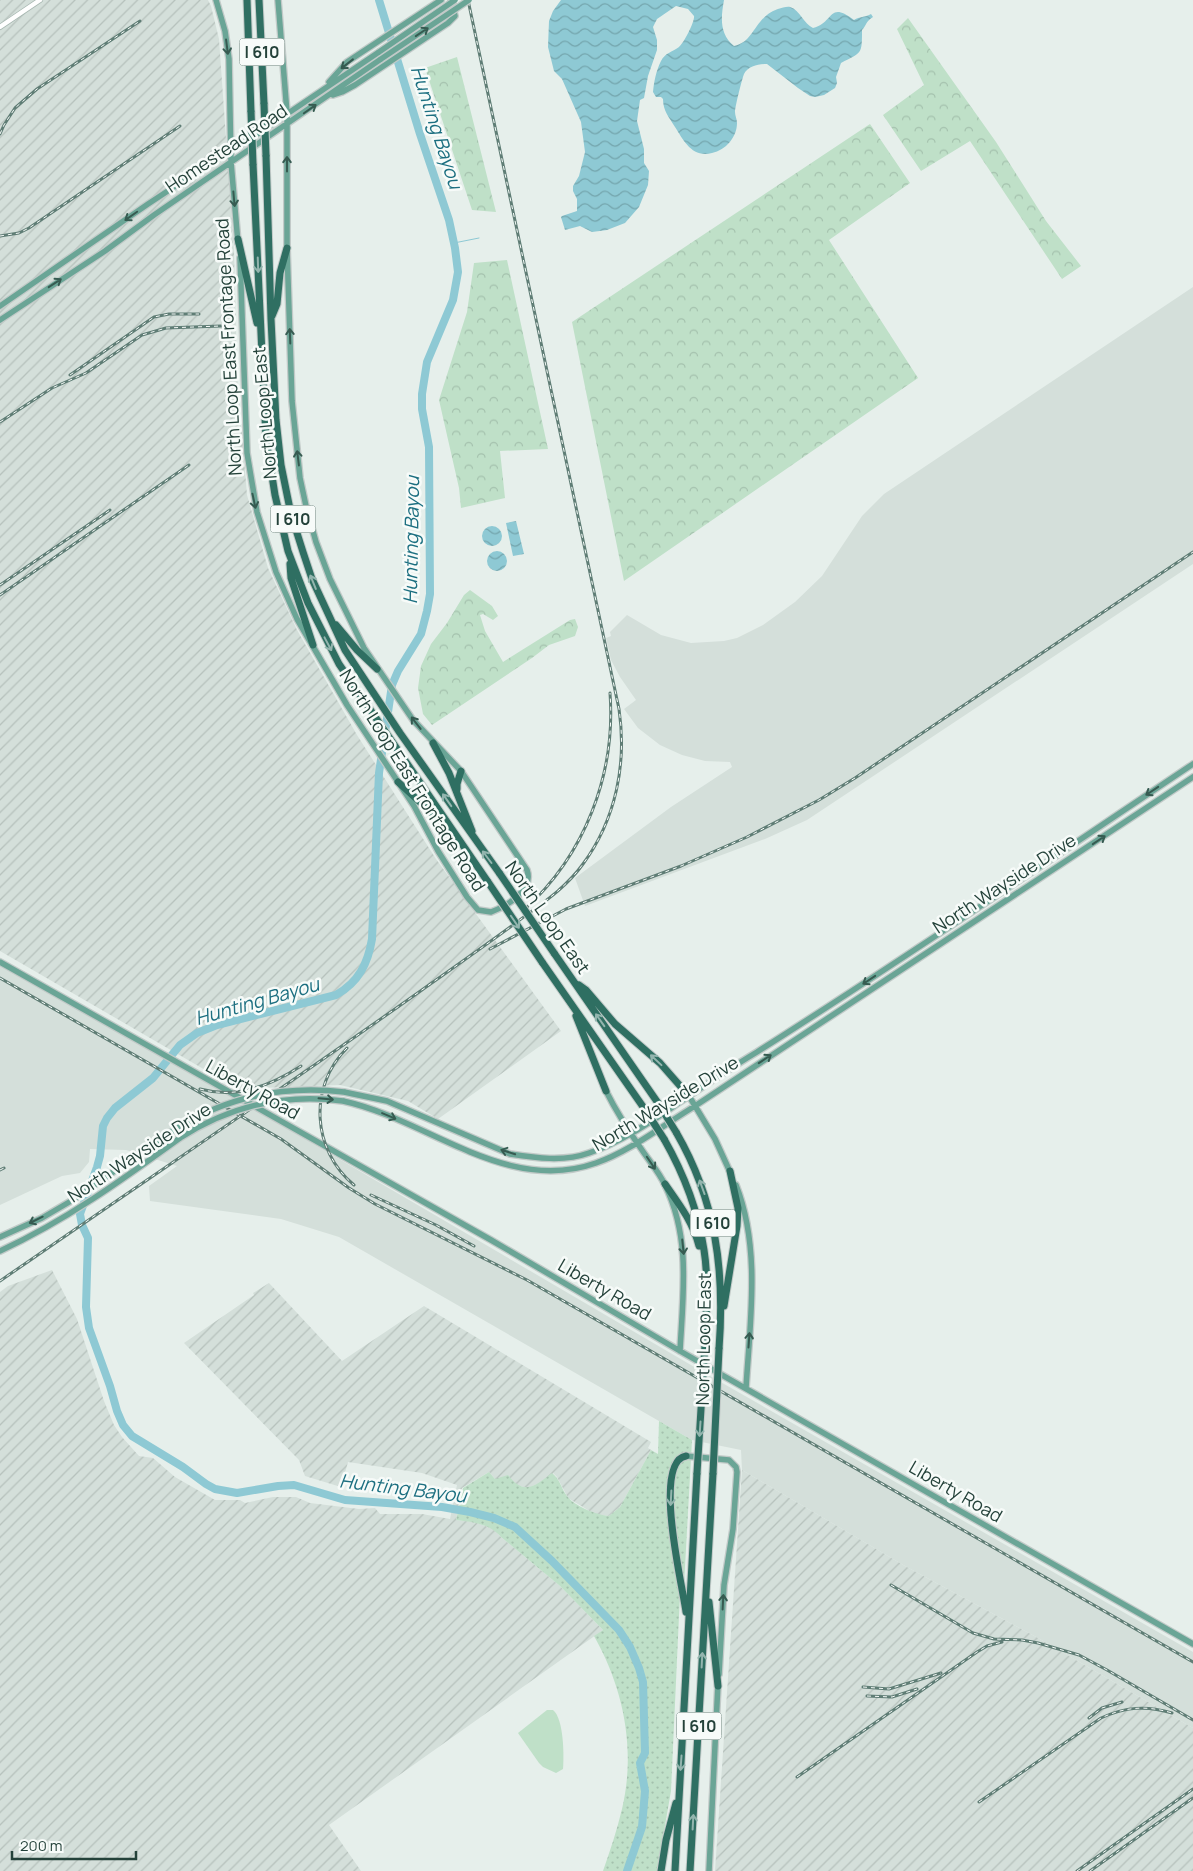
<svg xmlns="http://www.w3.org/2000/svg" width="1193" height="1871" viewBox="0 0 1193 1871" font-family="Manrope,sans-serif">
<defs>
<pattern id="industrial-furrows" width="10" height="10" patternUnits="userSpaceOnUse" patternTransform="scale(1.25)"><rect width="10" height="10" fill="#d4dfda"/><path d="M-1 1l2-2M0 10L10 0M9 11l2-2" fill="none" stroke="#b6c1bc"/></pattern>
<pattern id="grass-dots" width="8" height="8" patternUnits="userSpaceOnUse" patternTransform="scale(1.25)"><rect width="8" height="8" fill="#bfe0c8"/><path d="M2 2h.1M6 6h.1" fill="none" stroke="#a4c1ad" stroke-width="1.8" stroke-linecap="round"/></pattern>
<pattern id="forest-crowns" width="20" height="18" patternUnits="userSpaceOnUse" patternTransform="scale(1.25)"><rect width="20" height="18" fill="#bfe0c8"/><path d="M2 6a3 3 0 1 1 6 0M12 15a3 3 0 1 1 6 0" fill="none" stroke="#a4c1ad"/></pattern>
<pattern id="water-waves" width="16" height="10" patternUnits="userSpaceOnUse" patternTransform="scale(1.25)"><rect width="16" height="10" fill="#8ec9d4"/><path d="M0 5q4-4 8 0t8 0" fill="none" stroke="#74a5ad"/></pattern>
</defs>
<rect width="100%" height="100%" fill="#e6efeb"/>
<!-- built -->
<path fill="#d4dfda" d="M1193,287V564L807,820L765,839L585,906L575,878L671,807L732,767L730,762L705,761L682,755L660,745L638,728L624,709L636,700L620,677L611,660L606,638L611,636L610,632L627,615L661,635L691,643L724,641L737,638L763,625L795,602L822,576L862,516L884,494Z
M0,964L223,1091L696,1368L1193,1652V1728L1038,1638L905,1566L742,1470L741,1450L692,1440L339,1237L281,1219L150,1201L149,1186L177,1166L126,1150L90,1149L89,1162L80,1173L62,1176L0,1205Z"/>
<!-- industrial -->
<path fill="url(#industrial-furrows)" d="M0,0H208L211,6L219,39L234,252L237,373L247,495L268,568L297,630L357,735L436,859L561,1031L438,1119L408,1101L340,1085L238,1089L0,951Z
M52,1270L77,1319L104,1401L114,1425L122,1437L139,1456L153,1458L175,1477L215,1500H240L245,1503L273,1497H296L310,1503L359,1509L375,1508L380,1514H422L450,1519L457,1485L422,1473L348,1462L341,1487L305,1476L299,1460L184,1343L254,1295L253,1293L269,1283L342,1361L424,1306L651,1442L648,1448L651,1450L620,1507L609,1516L596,1515L568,1498L557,1477L553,1473L538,1484L527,1488L495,1479L489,1472L462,1488L456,1520L474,1522L494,1529L501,1537L560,1586L603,1630L329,1825L361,1871H0V1292L8,1286Z
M742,1470L905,1566L1038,1638L1193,1728V1871H715Z"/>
<!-- grass -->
<path fill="url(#grass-dots)" d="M659,1421L692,1440L684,1585L680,1594L671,1791L657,1871H603C610,1851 617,1830 622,1809C636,1750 624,1689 594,1636L603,1630L560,1586L501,1537C490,1524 473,1522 456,1520L463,1488L489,1472L495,1479L508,1475C524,1496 535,1486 552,1473C560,1479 561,1488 567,1496C574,1506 597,1515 609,1516L620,1507L651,1450L658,1454Z"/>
<!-- forest -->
<path fill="url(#forest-crowns)" d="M908,18L996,142L1046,221L1081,266L1062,279L970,141L921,171L883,115L924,85L897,29Z
M457,57L496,212L472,210L425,68Z
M870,124L910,183L829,240L918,378L624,581L572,322Z
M507,260L548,449L500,451L505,498L461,508L459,488L439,400L467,312L474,263Z
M470,590L492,606L498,616L493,620L483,614L480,615L485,631L503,662L570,620L575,619L578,627L575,636L549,645L532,658L432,725L423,714L418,688L421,666L431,644L447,623L464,595Z"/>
<!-- green -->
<path fill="#bfe0c8" d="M547,1710H553C564,1719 564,1756 563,1769L556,1773L543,1767L539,1763L518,1733Z"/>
<!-- water -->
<path fill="url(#water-waves)" d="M561,0H724C721,17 719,34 734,46C755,42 754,17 778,9C782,8 787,6 790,7C800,10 804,24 813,28C834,23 828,0 854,20C860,16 864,18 871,14L873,17C865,22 867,25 862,30C862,55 862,52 841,63L836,77L837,83L835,88L824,95L815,97L810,96L798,88L767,64C759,64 748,66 744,74C742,79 735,107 735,112C735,116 737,119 737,123C737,137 726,150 712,153C692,158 684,141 675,127C669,117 663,111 663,99L661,97H656L653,92C654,82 656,71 661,61C665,53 672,52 679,47C684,43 695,21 694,16L688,9L676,6L657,19L653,27L657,40V50L648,76L644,98L640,100L637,121L644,149V163L649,171L648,185L639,207L625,223L607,230L592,232L580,226L565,230L561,217L562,216L577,211V199L573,191V186L579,176L585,152L581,122L562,79L554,71L548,47L549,21L553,11Z
M516,521L524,554L513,556L506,523Z
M482 536a10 10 0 1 1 20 0a10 10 0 1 1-20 0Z
M487 561a10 10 0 1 1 20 0a10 10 0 1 1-20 0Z"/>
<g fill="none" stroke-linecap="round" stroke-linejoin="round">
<!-- stream -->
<path stroke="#8ec9d4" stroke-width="1" d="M454,243L479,238"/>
<!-- river -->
<path stroke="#8ec9d4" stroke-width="8" d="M379,0L420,134L449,220L455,248L458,272L453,300L427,362L422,394V409L429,447L430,594L427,611L421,634L398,671L392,685L379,773L372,939C368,963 359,982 336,995L217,1025L197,1033L180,1045L153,1078L115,1108L107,1118L103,1126L100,1156L97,1167L80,1214L82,1225L88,1238L86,1307L89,1328L110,1386L117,1411L123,1425L132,1436L183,1467L206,1484L215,1489L237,1493L278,1486L294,1485L345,1500L442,1507L470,1512L494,1518L515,1527L552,1561L619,1630L630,1647L639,1668L643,1682L645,1753L640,1763L645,1791L642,1827L627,1871"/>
<defs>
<path id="minor" d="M0,27L40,0"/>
<path id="major" d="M216,0L225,31L229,59L231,162L238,243
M329,82L347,62L441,0
M333,95L342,92L355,85L448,23L455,16L451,0
M240,258L247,453L257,512L276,572L297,619L347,705L414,806L438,851L467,897L478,910L491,912C507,906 534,890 527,870L461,771L413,720L364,648L330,579L316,542L306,506L300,478L292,401L287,248V113L278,0
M0,306L148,204L224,154L241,145L379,52
M0,320L105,251L154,215L381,59
M0,962L491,1240L680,1351L1193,1644
M606,1091C617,1113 630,1133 644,1153C651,1163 660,1174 665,1185C691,1238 683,1294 680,1351
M344,1092L387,1101L510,1154C536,1158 564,1162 589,1153C624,1141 653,1120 683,1100C708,1083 732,1067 757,1052C904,959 1048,861 1193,764
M689,1096L715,1139L731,1174
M343,1101C427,1119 506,1195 596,1163C629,1152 665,1124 695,1106L1193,777
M736,1185C761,1248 750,1322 746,1388
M0,1237L42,1218L71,1201L174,1130
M0,1251C65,1221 122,1180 180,1138
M686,1456L729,1460L736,1467L737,1472L733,1529L724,1585L719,1674
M709,1871L718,1683"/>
<path id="highway" d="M247,0L251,112
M259,0L264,104
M266,155L271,319L276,420L281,465L291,514L303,552L312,579L345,650L400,733L500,874
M253,164L266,438L275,495L288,551L308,603L339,664L488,882
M238,239L257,323
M272,316L277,304L280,273L287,248
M290,564L291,578L313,645
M336,625L357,650L377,669
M433,743L449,773L472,831
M398,782L444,824
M457,789V784L461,771
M554,953L658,1103
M542,962L646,1111
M579,985L586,990L615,1024L660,1063L689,1096
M576,1016L606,1091
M676,1132C716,1201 725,1270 719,1349
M664,1139C684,1174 698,1210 704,1250C709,1281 706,1314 705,1345
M665,1184C679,1204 693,1222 699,1246
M724,1306L737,1226L738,1208L730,1171
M686,1456C652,1462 683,1588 686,1612
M709,1602L718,1686
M661,1871L666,1840L676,1803
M675,1871L697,1473
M690,1871L713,1473"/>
</defs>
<!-- minor casing -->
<use href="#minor" stroke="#a8b8b2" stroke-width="6"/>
<!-- major casing -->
<use href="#major" stroke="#c2cac8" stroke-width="8"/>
<!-- highway casing -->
<use href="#highway" stroke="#c2cac8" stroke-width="9"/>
<!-- minor -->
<use href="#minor" stroke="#fff" stroke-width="4.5"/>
<!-- major -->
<use href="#major" stroke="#6aa596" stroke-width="5.5"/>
<!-- highway -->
<use href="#highway" stroke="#2f6f62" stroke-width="7"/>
<defs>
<path id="rail" d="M0,134L4,125L15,108L37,89L140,21
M0,236L19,233L29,228L180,126
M70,375L154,317L169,314H199
M0,422L52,388L86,373L142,335L166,328L221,326
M0,585L110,510
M0,595L189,465
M524,910C585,855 616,774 610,693
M490,949L566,909L681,866L747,837L819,800L855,778L1193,552
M0,978L281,1139L349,1188L375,1204L527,1280L1193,1662
M347,1048C308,1087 312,1150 354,1185
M200,1089C237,1099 270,1086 301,1066
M0,1170L4,1168
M371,1195L436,1225L474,1246
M0,1281C137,1186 276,1093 412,997C447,972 482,948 517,922C541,904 565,889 583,864C616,819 627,764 619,709L468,0
M891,1585L973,1633L994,1639L1022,1640L1038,1643L1079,1655L1107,1670L1193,1720
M863,1687L889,1689L941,1673
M867,1696L892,1697L917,1689
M1089,1718L1102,1708L1122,1702
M797,1777L977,1652L987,1646L1002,1642
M979,1802L1101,1718C1125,1707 1146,1705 1172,1713
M1077,1871L1193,1789
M1090,1871L1193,1798"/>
</defs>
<!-- rail casing -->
<use href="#rail" stroke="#5f7d75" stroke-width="3"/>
<!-- rail -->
<use href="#rail" stroke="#f7fbf9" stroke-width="1" stroke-dasharray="4" stroke-linecap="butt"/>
<defs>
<path id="major-bridge" d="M379,52L455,0
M381,59L469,0
M174,1130C226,1097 283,1085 344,1092
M180,1138C230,1106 284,1093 343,1101"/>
<path id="highway-bridge" d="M264,104L266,155
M251,112L253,164
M500,874L554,953
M488,882L542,962
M658,1103L676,1132
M646,1111L664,1139
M697,1473L705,1345
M713,1473L719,1349"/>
</defs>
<!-- major-bridge casing -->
<use href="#major-bridge" stroke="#c2cac8" stroke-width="8" stroke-linecap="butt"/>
<!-- highway-bridge casing -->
<use href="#highway-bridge" stroke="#c2cac8" stroke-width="9" stroke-linecap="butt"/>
<!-- major-bridge -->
<use href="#major-bridge" stroke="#6aa596" stroke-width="5.5"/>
<!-- highway-bridge -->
<use href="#highway-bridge" stroke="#2f6f62" stroke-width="7"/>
</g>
<!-- one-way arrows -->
<defs><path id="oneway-shaft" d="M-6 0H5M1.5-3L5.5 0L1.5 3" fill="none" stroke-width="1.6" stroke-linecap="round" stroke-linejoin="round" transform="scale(1.25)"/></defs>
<g stroke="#365b51">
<use href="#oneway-shaft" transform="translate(422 32) rotate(-34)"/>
<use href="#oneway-shaft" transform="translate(227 47) rotate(83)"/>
<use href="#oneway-shaft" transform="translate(347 64) rotate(142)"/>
<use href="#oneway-shaft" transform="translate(310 109) rotate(-35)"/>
<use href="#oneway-shaft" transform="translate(287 164) rotate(-90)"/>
<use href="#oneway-shaft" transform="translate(234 199) rotate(85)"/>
<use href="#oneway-shaft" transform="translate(131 216) rotate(145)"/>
<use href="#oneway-shaft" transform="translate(55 283) rotate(-33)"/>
<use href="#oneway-shaft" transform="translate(290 336) rotate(-92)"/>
<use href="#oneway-shaft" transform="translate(298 458) rotate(-97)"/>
<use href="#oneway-shaft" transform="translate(254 501) rotate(78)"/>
<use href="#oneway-shaft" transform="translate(416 723) rotate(-128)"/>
<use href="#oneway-shaft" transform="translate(1152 791) rotate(146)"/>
<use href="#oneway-shaft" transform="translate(1099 840) rotate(-34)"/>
<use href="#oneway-shaft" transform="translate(869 980) rotate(146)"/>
<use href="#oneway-shaft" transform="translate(765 1059) rotate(-34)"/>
<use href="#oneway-shaft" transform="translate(326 1099) rotate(5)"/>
<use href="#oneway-shaft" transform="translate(389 1116) rotate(23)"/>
<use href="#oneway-shaft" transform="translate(508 1152) rotate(-162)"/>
<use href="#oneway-shaft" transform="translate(651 1163) rotate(56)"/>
<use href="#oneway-shaft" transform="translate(36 1220) rotate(154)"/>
<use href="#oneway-shaft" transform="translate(683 1247) rotate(84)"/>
<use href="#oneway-shaft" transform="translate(749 1340) rotate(-86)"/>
<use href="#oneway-shaft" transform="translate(723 1602) rotate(-87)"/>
</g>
<g stroke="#93b5ae">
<use href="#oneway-shaft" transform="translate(258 265) rotate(88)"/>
<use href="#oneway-shaft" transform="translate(313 582) rotate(-112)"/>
<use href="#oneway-shaft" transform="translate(328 644) rotate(62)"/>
<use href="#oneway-shaft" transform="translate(447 800) rotate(-125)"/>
<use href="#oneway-shaft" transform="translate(487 857) rotate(-127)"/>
<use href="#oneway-shaft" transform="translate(515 922) rotate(56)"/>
<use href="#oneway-shaft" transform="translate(600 1020) rotate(-125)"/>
<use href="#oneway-shaft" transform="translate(656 1060) rotate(-137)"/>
<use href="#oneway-shaft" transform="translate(702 1187) rotate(-110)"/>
<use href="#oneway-shaft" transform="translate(700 1429) rotate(94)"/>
<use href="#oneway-shaft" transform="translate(671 1498) rotate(93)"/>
<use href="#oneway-shaft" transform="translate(702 1660) rotate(-87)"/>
<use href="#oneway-shaft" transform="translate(681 1763) rotate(94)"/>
<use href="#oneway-shaft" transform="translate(693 1822) rotate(-87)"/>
</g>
<g text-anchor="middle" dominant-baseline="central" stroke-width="5" stroke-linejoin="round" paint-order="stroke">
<!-- shield labels -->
<g fill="#f7fbf9" stroke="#637a73" stroke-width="1">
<rect x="239.5" y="38.5" width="45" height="27" rx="4"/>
<rect x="270.5" y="505.5" width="45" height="27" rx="4"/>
<rect x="690.5" y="1209.5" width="45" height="27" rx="4"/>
<rect x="676.5" y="1712.5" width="45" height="27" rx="4"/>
</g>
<g font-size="16" font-weight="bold" fill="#24423a">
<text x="262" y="52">I 610</text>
<text x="293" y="519">I 610</text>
<text x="713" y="1223">I 610</text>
<text x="699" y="1726">I 610</text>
</g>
<!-- street labels -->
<g font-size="18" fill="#24423a" stroke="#f7fbf9">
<text transform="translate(226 148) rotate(-34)">Homestead Road</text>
<text transform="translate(228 347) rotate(-93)">North Loop East Frontage Road</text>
<text transform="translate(264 413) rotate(-95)">North Loop East</text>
<text transform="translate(413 780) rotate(58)">North Loop East Frontage Road</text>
<text transform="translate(1004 883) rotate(-33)">North Wayside Drive</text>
<text transform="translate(548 917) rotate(55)">North Loop East</text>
<text transform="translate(253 1089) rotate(29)">Liberty Road</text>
<text transform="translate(665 1103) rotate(-31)">North Wayside Drive</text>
<text transform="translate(139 1152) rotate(-33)">North Wayside Drive</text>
<text transform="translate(605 1289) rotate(30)">Liberty Road</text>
<text transform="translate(703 1339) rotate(-89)">North Loop East</text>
<text transform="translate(956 1491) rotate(30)">Liberty Road</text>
</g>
<!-- water labels -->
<g font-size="19" font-style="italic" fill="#1c6f80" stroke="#f7fbf9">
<text transform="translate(437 127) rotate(72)">Hunting Bayou</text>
<text transform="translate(411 540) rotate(-89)">Hunting Bayou</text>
<text transform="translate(257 1001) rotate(-16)">Hunting Bayou</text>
<text transform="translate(403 1488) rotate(7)">Hunting Bayou</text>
</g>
</g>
<!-- scale -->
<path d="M12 1851v8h124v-8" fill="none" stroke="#24423a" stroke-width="2.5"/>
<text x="20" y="1851" font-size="15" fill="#24423a" stroke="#f7fbf9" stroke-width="4" paint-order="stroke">200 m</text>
</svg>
